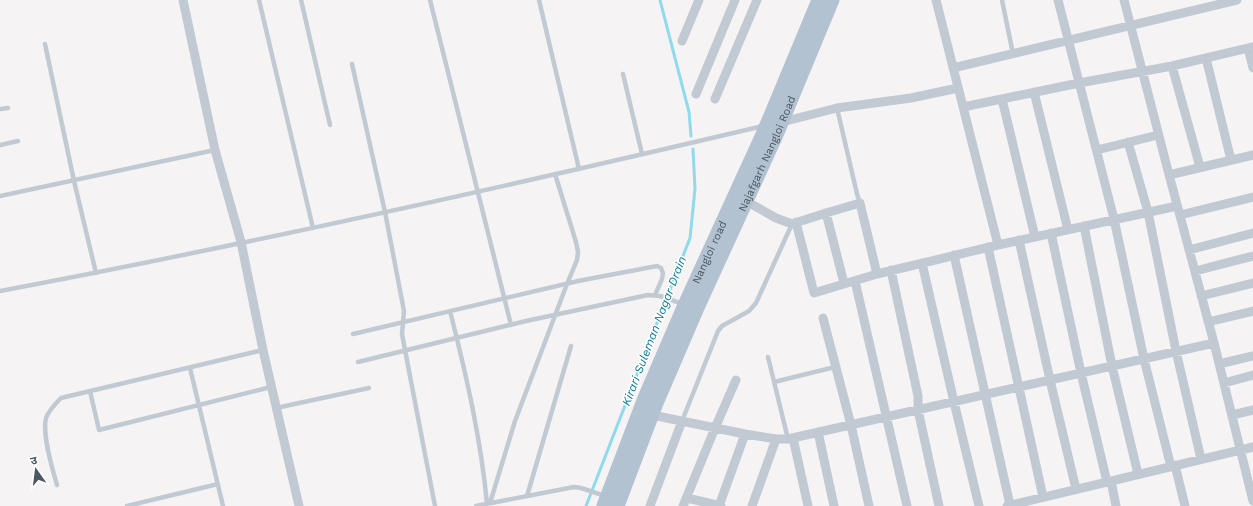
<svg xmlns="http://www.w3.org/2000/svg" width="1253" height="506" viewBox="0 0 1253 506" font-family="'Work Sans','Noto Sans Devanagari',sans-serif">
<rect width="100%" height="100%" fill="#f5f3f3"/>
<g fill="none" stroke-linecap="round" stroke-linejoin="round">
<!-- stream -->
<path stroke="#90daee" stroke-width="3" d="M660,0L689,112L691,136
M586,506L690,238L695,189L693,149"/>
<!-- service -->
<path stroke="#c1cad2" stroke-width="4.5" d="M259,0L313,228
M301,0L330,125
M430,0L511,325
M539,0L579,169
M1002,0L1013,54
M45,44L74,181L96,273
M352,64L385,212L404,311L402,334L405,350L435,506
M623,74L642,154
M837,108L857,194L860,203
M0,109L8,108
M0,145L18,141
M0,196L215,150
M0,291C256,243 509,186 763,126
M450,311C466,374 481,439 487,504
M353,334L578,281L657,266L661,268L663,273L662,279L655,295
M768,357L788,439
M358,362L526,321L648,295L660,296L683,304
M190,368L223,506
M774,382L835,367
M90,391L99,430L271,387
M276,408L369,388
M682,421L718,331L722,326L749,311L756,303L792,224
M57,485C52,468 42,434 46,418C49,410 55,404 61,398L263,350
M527,496L571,346
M490,503L515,421L567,284L577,260L578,252L576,242L555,174
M127,506L218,484
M476,506L574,487L581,488L605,496"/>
<!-- minor -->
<path stroke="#c1cad2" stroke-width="9" d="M183,0L215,150L241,242L263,350L299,506
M936,0L998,245
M1058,0L1114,219L1144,359L1171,467
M1124,0L1167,167L1214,343L1253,501
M682,41L699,0
M1248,48L1253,68
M1206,58L1231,160
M1172,66L1200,167
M953,68L1237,0
M1034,92L1068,230
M696,94L735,0
M715,99L757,0
M1002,99L1035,237
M963,107L1079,83L1172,66L1253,47
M782,122L837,108L911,98L958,88
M1128,142L1148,212L1176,351L1201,459
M1097,150L1158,135
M1169,175L1253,155
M746,201L776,218L792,224L826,213L844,283
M826,213L860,203L877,274
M1180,215L1253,197
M796,222L814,293L877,274L998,245L1177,206
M1084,226L1112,366L1138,474
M1051,233L1081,373L1107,482
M1019,240L1050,380L1076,489
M988,247L1043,497
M1189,250L1253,233
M954,255L1010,505
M922,263L954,402L979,506
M891,270L918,396V410L939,506
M1195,271L1253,256
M855,281L907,506
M1201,296L1253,283
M823,318L851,425L869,506
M1208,322L1253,311
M1219,364L1253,356
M1224,383L1253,375
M652,415L745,434L776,439H788L1214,343
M1232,415L1253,410
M818,432L834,506
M793,438L808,506
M1175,465L1185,506
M1111,481L1116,506
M687,498L721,506
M650,506L682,421
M683,506L715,428L736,380
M719,506L745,434
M752,506L776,439
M1007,506L1253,447"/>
<!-- primary -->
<g stroke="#b3c2d1" stroke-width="15">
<path id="s1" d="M604,506L645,398L685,305L765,130L819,0"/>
<path id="s2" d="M617,506L656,403L696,310L776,135L832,0"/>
</g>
</g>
<g text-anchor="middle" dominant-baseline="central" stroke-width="3" stroke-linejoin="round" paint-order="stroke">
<!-- street labels -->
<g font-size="11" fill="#4a5661" stroke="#fff">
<text stroke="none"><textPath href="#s2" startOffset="383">Najafgarh Nangloi Road</textPath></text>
<text stroke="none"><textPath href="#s1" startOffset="275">Nangloi road</textPath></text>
</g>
<!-- water labels -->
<g font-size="12" font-style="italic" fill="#0c7c9b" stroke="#fff">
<text transform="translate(654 331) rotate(-69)">Kirari Suleman Nagar Drain</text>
</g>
</g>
<!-- north arrow -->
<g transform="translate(36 470) rotate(346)" stroke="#ffffff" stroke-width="3" paint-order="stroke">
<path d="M0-3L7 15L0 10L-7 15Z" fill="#4a5661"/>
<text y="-6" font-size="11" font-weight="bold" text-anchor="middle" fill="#4a5661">उ</text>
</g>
</svg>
